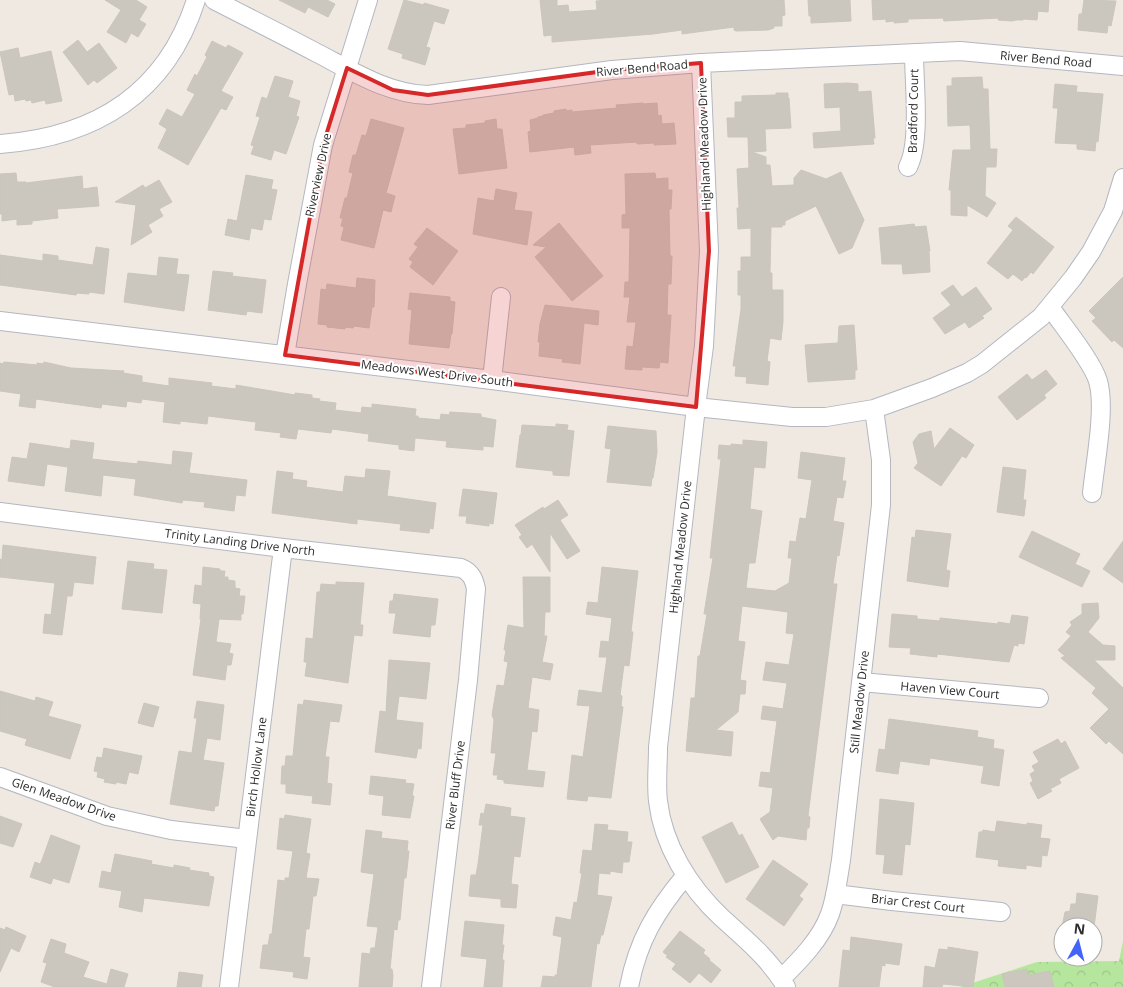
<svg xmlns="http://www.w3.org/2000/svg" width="1123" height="987" viewBox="0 0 1123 987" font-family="'Open Sans',sans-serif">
<defs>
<pattern id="forest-crowns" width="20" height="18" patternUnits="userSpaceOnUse" patternTransform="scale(1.25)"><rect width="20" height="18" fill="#b6e59e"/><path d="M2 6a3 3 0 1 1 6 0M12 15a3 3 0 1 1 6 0" fill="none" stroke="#9dc588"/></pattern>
</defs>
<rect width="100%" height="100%" fill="#efe9e1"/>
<!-- forest -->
<path fill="url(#forest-crowns)" d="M1123,941V987H960L1037,962L1119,961Z"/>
<!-- building -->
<path fill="#cbc7bf" stroke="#cbc5ba" d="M105,0H136L147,7L139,20L146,24L138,37L131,33L126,43L107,32L121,10Z
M279,0H327L335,4L328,17L308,7L305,13Z
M404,0L424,5V3L449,10L444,24L434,21L426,47L430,48L425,65L402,58L403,54L388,49Z
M540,0H557V6L568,5L569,12L597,10L596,1L607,0H784L785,15L782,16V26H774V28L768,30L736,31L734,30V27L682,34V30L653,34L552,42V35L544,36Z
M808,0H850L851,21L811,23V16H809Z
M872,0H1049L1048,12L1038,11L1037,20L1023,19V20H1016L1012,21L998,20L999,18L944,21L943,18L908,19V22L894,23V21L886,22V19L873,20Z
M1084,0L1116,1L1111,26L1108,25L1107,33L1078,30L1079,14H1082Z
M78,40L87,52L99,43L117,68L97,83L94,80L88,85L63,52Z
M212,41L226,48L228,45L243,53L221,91L233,97L226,110L221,108L188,165L158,148L167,129L159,124L167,109L182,117L195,94L187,90L195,74L197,76L207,57L205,55Z
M18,48L20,58L51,51L62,101L46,104L45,100L32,103L31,100L26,101L25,99L15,101L14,94L9,95L0,52Z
M275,76L293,81L288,97L300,101L296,116L299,117L286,154L274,150L271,160L251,154L254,146L251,145L260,117L256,116L262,97L267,99Z
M982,77L983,89H988L990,149H997L996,167H986L985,196L996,203L987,217L967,205V216L951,215V190H949L953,150H971L970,125L948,126L947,86H952V78Z
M847,83L858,84V92L871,91L875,138H873L874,144L814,148L813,133L841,131L840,107L825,108L824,84Z
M1055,84L1077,86L1076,92L1103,94L1098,142L1096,141L1095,151L1077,149V144L1055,143L1058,108H1053Z
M776,93H788V98H789L791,128L765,129L766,151L752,152L766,157V165H770L772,186L794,185V178L801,170L826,179L841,172L864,220L852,248L839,254L816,206L785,221V225H782V227H771L770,273H772V290H783V322L781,340L770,338L767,361L770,362L768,385L746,383L747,377L735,376L736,366H733L741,309V295H738V271H741V257H751V228L738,229L737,208H739L737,169L749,168L748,137H728L727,118H735V102H742V96L776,95Z
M643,103V104L657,103L658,116L661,115L662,124L674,123L676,144L654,145V143L637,144V142L590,145L591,153L575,155L574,147L530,152L528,132L531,131L530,120L538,118V117L543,116V115L554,113V111L566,109V111L572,110V112L617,108L616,105Z
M371,119L404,128L386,193L395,196L391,212L383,210L374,248L341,240L344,227L341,226L343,218H340L345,198H347L353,173L349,172L353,155H356L362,135L366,136Z
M496,119L497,129H502L507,168L459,174L453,129L466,128V125L485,123V121Z
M16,173L17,182H26V183L82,176L83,189L97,187L99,206L57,209L58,218L32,221V224L17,225V219L2,221V214H0V174Z
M655,173L656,179L668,178V190H672L671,209H669L670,256H672L671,284H668L667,315H671L668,363L660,362L659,368L642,367V370L625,369L627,346L633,347L636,322H627L630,297H624L625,282H629L630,228H622V215L626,214L625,174Z
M246,175L273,180L271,189L277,190L271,220L264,219L262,230L251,228L249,240L225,235L228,219L237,221Z
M159,180L172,202L159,209L163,216L148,225L152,232L131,245L136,205L115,202L143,185L145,188Z
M496,189L517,193L514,210L532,212L527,245L473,234L478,198L494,201Z
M1016,217L1054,247L1033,274L1031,272L1026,278L1025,277L1022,281L1013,274L1008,279L987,263L1013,230L1008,226Z
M559,223L603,276L572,301L535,257L546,247L533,245Z
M914,224L915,227L926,226L930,251H929L930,272L903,274L902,264H882L879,228Z
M427,228L458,251L433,285L410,267L413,262L409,259L418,247L414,244Z
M96,247L109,249L104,294L89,292V294L77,293L76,295L0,285V255L43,261V254L58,256V260L93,265Z
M159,257L178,259L176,274L189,275L184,311L124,302L128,273L157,276Z
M213,271L233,273L232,276L266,280L262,313L247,311L246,315L208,310Z
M1123,277V348L1114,340L1112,342L1092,321L1096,318L1089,311Z
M357,278L375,280L374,307H372L369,328L354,326L353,328L345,327V329L327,327V325L318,324L321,289L326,290L327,284L356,288Z
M953,285L962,297L976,287L992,309L982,316L984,318L969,328L965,322L945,334L933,318L951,305L941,293Z
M410,293L450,297V301L455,302L452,334H451L449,348L409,344L412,310L408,309Z
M545,305L599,311L598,325L584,323L580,364L562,362L563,359L539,356L540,342H538L540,324Z
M854,325L857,370H855V379L808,382L805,345L838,343L839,326Z
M4,362L37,365V363L43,364L44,362L71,368L124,371L123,373L142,376V382L169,386V378L212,383L211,386L236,389V385L295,395V393L312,395V398L320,399L319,401L336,403L335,410L361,413L362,407L372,408V404L416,409L415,416H418V418L440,420L441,414L449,415L450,412L481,414V417L496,420L493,447L483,446V450L446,447L447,441L415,438L414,451L399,449V445L368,441L369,434L332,429L331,433L298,429L296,439L280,437L281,433L255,430L256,422L208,416L207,424L180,421V424L163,422L165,402L142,399L141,403L127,401L126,407L102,404L101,408L36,399L35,408L19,406L21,394L0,391V363L3,364Z
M1046,370L1057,384L1044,395L1046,398L1017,420L998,397L1027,374L1032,380Z
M556,424L568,425L567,430L574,431L569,476L553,475V471L516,467L520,435H521L522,425L556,427Z
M608,426L656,431L657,452L653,478H652L651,486L607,482L611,449L605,448Z
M950,428L974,445L966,458L962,456L941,486L914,468L918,463L913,442L919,434L931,431L934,449Z
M71,440L94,443L92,459L137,464L138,461L172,465L173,451L192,453L189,473L247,480L245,496L236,495L234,511L204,507L205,502L183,500L182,503L134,495L136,479L103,475L101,496L65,491L68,467L47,464L44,486L8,481L12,457L27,459L30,443L70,449Z
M743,440L767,442L765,468L754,467L750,509L762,511L755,563H749L746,588L775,591L789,583L792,558H788L790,541L796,542L800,518L806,519L812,480L798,478L801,452L845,458L842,481H846L843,498L837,497L833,521L844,523L839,556L837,555L833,584H837L808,816L810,817L809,828H807L806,840L778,836L773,840L760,819L770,812L773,788L759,786L761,772L770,773L777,721L761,719L763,706L783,709L787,683L763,680L766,662L789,665L794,634L786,633L788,612L742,606L738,641L745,642L740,680L746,681L745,694H740L738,712L716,730L733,732L731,756L686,751L691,698H695L698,656H700L707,614H704L713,558H710L721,459H718L719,445L731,446V444L743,445Z
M1003,467L1026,470L1023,500H1026L1024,516L997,512Z
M366,469L390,471L387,496L436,503L433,529L430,528L429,533L400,530L401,524L357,519V524L272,513L277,471L293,473L292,479L307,481L306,487L343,492L345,476L365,478Z
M463,489L497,493L493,524L489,523V526L466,523L467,516H459Z
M558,500L568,515L560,520L580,551L567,559L550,533V572L532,544L527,548L519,537L522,535L515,525L543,507L544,509Z
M916,530L951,534L946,570L950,571L948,587L907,581L912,537L915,538Z
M1032,531L1080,554L1075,564L1090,571L1082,587L1019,557Z
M1123,541V583L1103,569Z
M3,545L96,557L93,584L74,582L72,596H67L62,635L43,633L45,614L51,615L55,583L0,577V559L2,560Z
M128,561L154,564L153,569L167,570L162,613L122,609Z
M203,567L220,569V571H225L224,577H228V580L235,581V588L240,589L239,596H245L243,614H241V620L219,619L216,642L231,644L229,653L233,654L231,665H227L225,680L193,675L201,619H200L201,604L193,603L195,585L202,586Z
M602,567L638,571L631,632H633L629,666L624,665L620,695L622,696L621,706L623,707L611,798L588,796L587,801L567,799L572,755L583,757L590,706L577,705L579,690L602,693L607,657H599L601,641L609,642L612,618L586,614L588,602L598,603Z
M523,577H550V612H545L544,636H547L542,662L553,664L550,680L532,677L528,708L539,710L537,732L532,731L527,770L545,772L543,787L504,783V780L497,779L498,775H493L496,753H491L494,720L492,715L497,685L504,686L508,662L504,661L506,650H504L508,625L524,628Z
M336,582L364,583L360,625H363L362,636L354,635L348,683L305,676L307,662H304L306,638L313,639L317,592H320L321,584L336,585Z
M394,594L438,599L435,625H431L430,637L393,633L396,613H389L390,601H393Z
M1098,603L1099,618L1088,632L1103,645L1115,646V660H1094L1123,688V754L1109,741L1106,744L1090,728L1109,709L1092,693L1096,688L1061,658L1065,656L1058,650L1071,636L1066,632L1072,625L1070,622L1082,614V604Z
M892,614L917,616V619L940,621V618L998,624V622L1010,624L1012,615L1028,617L1024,644L1018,643V646L1014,645L1009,662L937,654V657L910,654L911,648L889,647Z
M389,660L430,663L426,699L399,696L396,720L423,723L421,749L418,748L416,758L375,752L380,711L386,712Z
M0,691L35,701L36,697L53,702L48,716L81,725L70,759L25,745L27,739L0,731Z
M304,700L342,705L339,722L330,721L325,757H329L327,783L332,784L330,805L312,803L313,796L286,793V784H281L282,766H285L286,756H293L298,704L303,705Z
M197,701L224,705L220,740L207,738L203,760L224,763L218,806H215L214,811L170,804L179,751L192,753L197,718H194Z
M144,703L159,707L153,727L138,723Z
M889,719L978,731L977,737L994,740L993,748L1004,750L999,786L981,783L984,766L930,758L929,765L900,761L898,774L876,771L879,749L885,750Z
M1058,739L1061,744L1065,741L1079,768L1059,779L1061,783L1050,789L1052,791L1038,799L1030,783L1033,781L1030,774L1035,771L1032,766L1039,762L1033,752Z
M104,748L142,756L138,774L129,772L126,784L116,782V784L104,782L105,779L97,777L98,772L94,771L97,757L102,758Z
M371,776L406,780L405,783L414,784L412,796H414L410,818L382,815L384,796L369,794Z
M880,799L914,803L910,845L905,844L902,875L883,873L885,855L876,854Z
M486,804L511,808L510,816L525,818L520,857L514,856L511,884L518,885L516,908L501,907V899L469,896L471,875H476L478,864L483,825H479L481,813L484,814Z
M285,815L311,819L306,853L310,854L306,878L319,879L316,896H313L309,929H306L303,957L310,958L307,979L293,977L294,972L260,968L263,945H268L270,934H272L278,880L285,881V878H289L293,851L277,849L280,818L284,819Z
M0,816L22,824L13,847L0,843Z
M997,821L1027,825V823L1042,825L1040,838L1050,839L1047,856L1042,855L1041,867L1026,865V869L998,866L999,860L976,857L979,832H982L983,830L995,832Z
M732,822L739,836L742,834L759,867L726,883L702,837Z
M595,824L608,825L607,830L628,832L627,842H632L629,862H623L622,873L610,871V874L599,873L597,895L612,897L603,935H601L599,944L597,943L591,987H541L543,976L555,977V975H557L562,937L553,935L556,917L571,920L574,902L577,903L582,873H580L583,850L592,851Z
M366,830L382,832L381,838L408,841L407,851H409L406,878H404L400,920H398L397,930L394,929L390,969H392L393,976L392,987H359L362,953L370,954L371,948H375L378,927L367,926L374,874L361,872Z
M51,835L80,846L69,883L53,878L51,884L30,877L35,862L40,864L42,860Z
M115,854L152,861L151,864L174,868V865L190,868L189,870L209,873V876L214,877L209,906L144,898L142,912L119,907L122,891L99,887L102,871L111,873Z
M773,860L808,884L799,896L803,899L784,926L746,899Z
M1077,893L1098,896L1094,927H1062L1065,912L1070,911L1071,904H1076Z
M465,921L504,925L502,945H504L502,960H504L502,987H484L487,959L461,956Z
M6,927L26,936L19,952L11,948L0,972V928L5,930Z
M680,931L705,950L703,953L710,959L709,960L721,970L711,983L699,973L690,983L672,969L676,964L666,957L668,956L663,952Z
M851,937L902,944L899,965L885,963V966L882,965L879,987H839L843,950L850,951Z
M51,939L66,944L64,953L89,962L83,977L107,984L106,987H55L41,982L47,963L43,962Z
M948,947L978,952L973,987L943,984L942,987H923L925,966L935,968L939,949L948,950Z
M111,969L128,974L124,987H106Z
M1027,969L1028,975L1050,971L1054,987H1005L1002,974Z
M179,972L203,975L201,987H177Z"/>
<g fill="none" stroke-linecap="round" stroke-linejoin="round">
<defs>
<path id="minor" d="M214,0C249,18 283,35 317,53C352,71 388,94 428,95L612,70L701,63L960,51L1123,66
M701,63L709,251L704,346L696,407L658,747C658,765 656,784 658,801C663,845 689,887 721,917C744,938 770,959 786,987
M0,144C95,137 166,94 196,0
M908,167C921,142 914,83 914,53
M1050,307C1063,326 1092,361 1098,381C1106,408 1095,463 1092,493
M0,321L492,380L696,407L792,417H826L874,409L932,388L967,373L982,364L1041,317L1073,278L1091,252L1113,211L1123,178
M285,355L297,284L323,145L368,0
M492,380L501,297
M0,512L283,548L461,568C471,572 474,579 476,589L468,680L431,987
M861,682L1039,698
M0,777L107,816L171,830L247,839
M835,894L892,901L1001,912
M781,979C800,960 821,939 830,914C836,897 838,878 841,860L881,505V460L874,409
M229,987L283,548
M629,987C638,940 656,911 686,875"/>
</defs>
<!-- minor casing -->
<use href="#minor" stroke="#b4b7c1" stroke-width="20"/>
<!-- minor -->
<use href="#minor" stroke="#fff" stroke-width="18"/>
</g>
<!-- marked area -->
<path fill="#d62828" fill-opacity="0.2" stroke="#d62828" stroke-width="4" stroke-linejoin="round" d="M701,63L709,251L696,407L285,355L323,145L347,68L393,90L428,95L612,70Z"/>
<g text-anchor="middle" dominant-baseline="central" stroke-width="4" stroke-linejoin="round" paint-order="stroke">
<!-- street labels -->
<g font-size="12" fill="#2e2e2e" stroke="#fff">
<text transform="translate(1046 59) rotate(5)">River Bend Road</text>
<text transform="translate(642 68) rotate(-5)">River Bend Road</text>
<text transform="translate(913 111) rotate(-89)">Bradford Court</text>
<text transform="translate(704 144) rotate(-92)">Highland Meadow Drive</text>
<text transform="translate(318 175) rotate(-78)">Riverview Drive</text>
<text transform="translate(437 373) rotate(7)">Meadows West Drive South</text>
<text transform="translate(240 542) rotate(7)">Trinity Landing Drive North</text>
<text transform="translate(680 547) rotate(-84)">Highland Meadow Drive</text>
<text transform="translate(950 690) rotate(5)">Haven View Court</text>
<text transform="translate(859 702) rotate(-84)">Still Meadow Drive</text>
<text transform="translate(256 767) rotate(-83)">Birch Hollow Lane</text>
<text transform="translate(455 785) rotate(-83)">River Bluff Drive</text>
<text transform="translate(64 799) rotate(19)">Glen Meadow Drive</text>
<text transform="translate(918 903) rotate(6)">Briar Crest Court</text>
</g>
</g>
<!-- north arrow -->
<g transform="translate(1078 942) rotate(7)"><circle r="24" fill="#ffffff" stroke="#ababab"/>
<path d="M0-4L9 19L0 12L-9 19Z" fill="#4264fb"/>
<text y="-8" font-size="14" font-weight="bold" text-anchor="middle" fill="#2e2e2e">N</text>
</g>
</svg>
